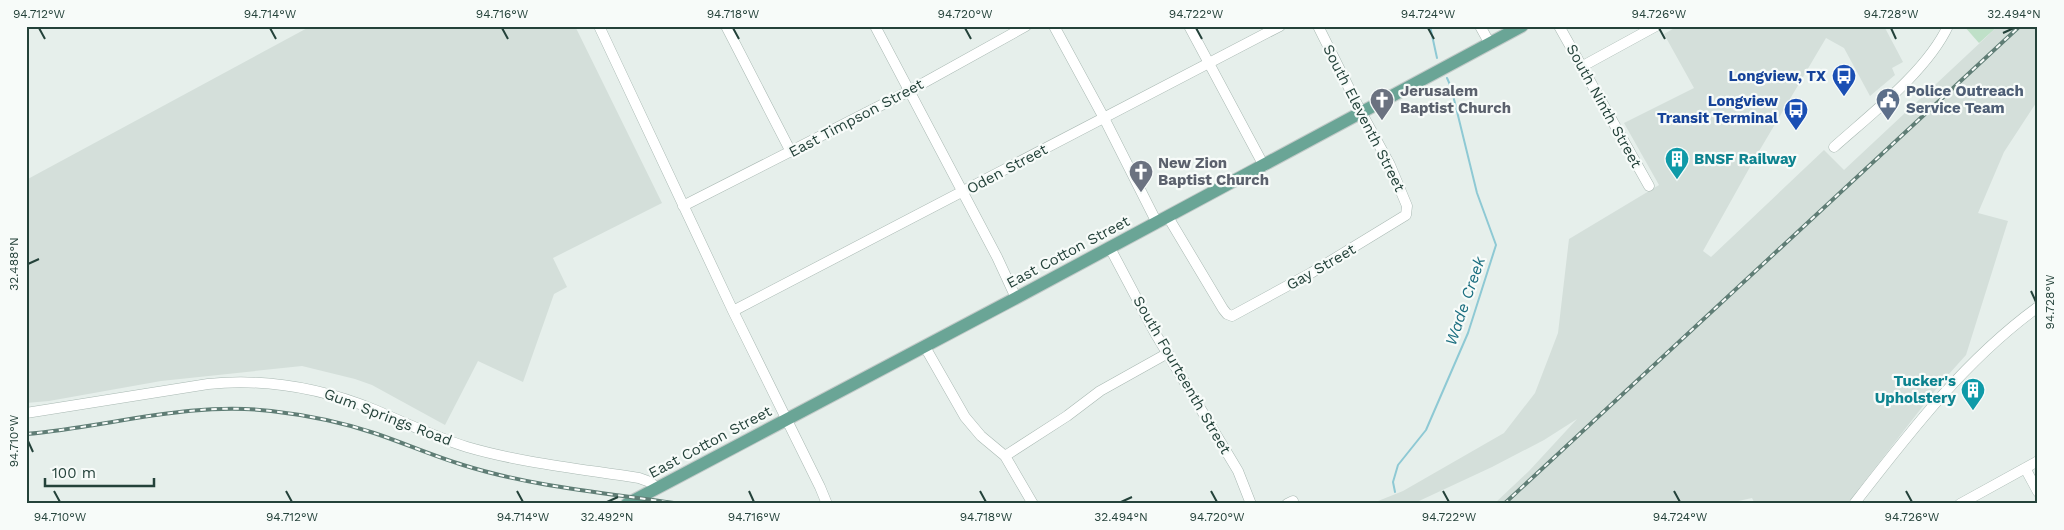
<svg xmlns="http://www.w3.org/2000/svg" width="2064" height="530" viewBox="0 0 2064 530" font-family="'Work Sans',sans-serif">
<rect width="100%" height="100%" fill="#e6efeb"/>
<!-- built -->
<path fill="#d4dfda" d="M311,26H575L662,203L553,258L567,287L554,294L523,382L478,361L445,425L372,385L355,379L302,366L161,381L49,401L26,403V180Z
M1678,26H1884L1903,62L1892,68L1895,75L1870,96L1844,48L1826,38L1755,158L1703,251L1711,257L1824,150L1844,170L1998,26H2038V100L2004,152L1978,213L2008,221L1966,355L1940,384L1847,504H1755L1752,498L1725,504H1494L1529,471L1577,419L1544,440L1492,467L1419,501L1412,504H1379L1378,501L1403,491L1504,433L1535,393L1558,333L1569,239L1659,185L1624,123L1694,88L1664,34Z"/>
<!-- green -->
<path fill="#bfe0c8" d="M1964,26H1998L1979,43Z"/>
<g fill="none" stroke-linecap="round" stroke-linejoin="round">
<!-- stream -->
<path stroke="#8ec9d4" stroke-width="2" d="M1430,26L1437,58
M1395,492L1393,482L1398,465L1426,430L1468,333L1496,245L1477,193L1451,87L1447,78"/>
<defs>
<path id="minor" d="M599,26L733,311L820,487L827,504
M726,26L791,152
M875,26L997,257L1016,298
M1054,26L1104,118L1157,223
M1189,26L1264,166
M1480,26L1490,44
M1559,26L1649,186
M1581,67L1656,26
M1834,147C1871,114 1927,71 1948,26
M683,206L909,91L1026,26
M1168,217L1223,309L1227,314L1232,316L1311,273L1406,215L1407,206L1390,165L1361,112L1318,26
M1110,248L1155,333L1238,471L1251,504
M733,311L1280,26
M925,347L965,417L981,436L1005,456L1033,504
M26,413L208,384C266,378 321,388 375,410C405,423 435,437 467,447C522,463 582,469 639,478L650,482L657,488
M1005,456L1067,416L1100,391L1168,353
M2025,468L2038,492
M1287,504L1293,501
M1854,504C1909,433 1965,360 2038,307
M1960,504L2038,461"/>
<path id="major" d="M627,504L1016,298L1522,26"/>
</defs>
<!-- minor casing -->
<use href="#minor" stroke="#a8b8b2" stroke-width="11"/>
<!-- major casing -->
<use href="#major" stroke="#c2cac8" stroke-width="14"/>
<!-- minor -->
<use href="#minor" stroke="#fff" stroke-width="10"/>
<!-- major -->
<use href="#major" stroke="#6aa596" stroke-width="12"/>
<defs>
<path id="rail" d="M26,434C108,427 189,401 271,411C306,415 341,422 374,433C404,443 433,456 463,465C533,487 608,493 680,504
M1504,504L2020,26"/>
</defs>
<!-- rail casing -->
<use href="#rail" stroke="#5f7d75" stroke-width="4"/>
<!-- rail -->
<use href="#rail" stroke="#f7fbf9" stroke-width="2" stroke-dasharray="5.5" stroke-linecap="butt"/>
</g>
<!-- ticks -->
<path fill="none" stroke="#24423a" stroke-width="2" d="M39,28L45,39M270,28L276,39M502,28L508,39M733,28L739,39M965,28L971,39M1196,28L1202,39M1428,28L1434,39M1659,28L1665,39M1891,28L1896,39M2003,33L2014,28M28,264L39,259M2031,291L2036,302M28,441L33,452M54,491L60,502M286,491L292,502M517,491L523,502M749,491L754,502M980,491L986,502M1211,491L1217,502M1443,491L1449,502M1674,491L1680,502M1906,491L1912,502M607,502L618,497M1121,502L1132,497"/>
<!-- icons -->
<defs>
<symbol id="bus-pin" viewBox="-11 -11 22 30"><path d="M0 17L-7.5 6A9.5 9.5 0 1 1 7.5 6Z" fill="#1a4fb4" stroke="#f7fbf9"/><path d="M-5-6H5V4H4V6H2V4H-2V6H-4V4H-5ZM-3.5-4V0h7V-4ZM-3.5 1.2v1.5H-2V1.2ZM2 1.2v1.5H3.5V1.2Z" fill="#fff"/></symbol>
<symbol id="church-pin" viewBox="-11 -11 22 30"><path d="M0 17L-7.5 6A9.5 9.5 0 1 1 7.5 6Z" fill="#6b7280" stroke="#f7fbf9"/><path d="M-1.2-6h2.4v3.5h3.3v2.4h-3.3V6h-2.4V-.1h-3.3v-2.4h3.3Z" fill="#fff"/></symbol>
<symbol id="civic-pin" viewBox="-11 -11 22 30"><path d="M0 17L-7.5 6A9.5 9.5 0 1 1 7.5 6Z" fill="#5c6f8a" stroke="#f7fbf9"/><path d="M-.6-6.5H3V-4.5H.6V-3L4-1V1h2V6H-6V1h2V-1L-.6-3ZM-1.2 2.5V6h2.4V2.5Z" fill="#fff"/></symbol>
<symbol id="building-pin" viewBox="-11 -11 22 30"><path d="M0 17L-7.5 6A9.5 9.5 0 1 1 7.5 6Z" fill="#0f9aa8" stroke="#f7fbf9"/><path d="M-4-6H4V6H1V3H-1V6H-4ZM-2.5-4.3h1.7v1.8h-1.7ZM.8-4.3h1.7v1.8H.8ZM-2.5-1h1.7V.8h-1.7ZM.8-1h1.7V.8H.8Z" fill="#fff"/></symbol>
</defs>
<g fill-rule="evenodd">
<use href="#bus-pin" x="1830" y="62" width="28" height="38"/>
<use href="#church-pin" x="1368" y="86" width="28" height="38"/>
<use href="#civic-pin" x="1874" y="86" width="28" height="38"/>
<use href="#bus-pin" x="1782" y="96" width="28" height="38"/>
<use href="#building-pin" x="1663" y="145" width="28" height="38"/>
<use href="#church-pin" x="1127" y="158" width="28" height="38"/>
<use href="#building-pin" x="1959" y="376" width="28" height="38"/>
</g>
<g text-anchor="middle" dominant-baseline="central" stroke-width="4.5" stroke-linejoin="round" paint-order="stroke">
<!-- transit labels -->
<g font-size="15" font-weight="bold" fill="#164399" stroke="#f7fbf9" text-anchor="end">
<text x="1826" y="76">Longview, TX</text>
<text x="1778" y="101">Longview<tspan x="1778" dy="17">Transit Terminal</tspan></text>
</g>
<!-- worship labels -->
<g font-size="15" font-weight="bold" fill="#5b616d" stroke="#f7fbf9" text-anchor="start">
<text x="1400" y="91">Jerusalem<tspan x="1400" dy="17">Baptist Church</tspan></text>
<text x="1158" y="163">New Zion<tspan x="1158" dy="17">Baptist Church</tspan></text>
</g>
<!-- service labels -->
<g font-size="15" font-weight="bold" fill="#4e5e75" stroke="#f7fbf9" text-anchor="start">
<text x="1906" y="91">Police Outreach<tspan x="1906" dy="17">Service Team</tspan></text>
</g>
<!-- street labels -->
<g font-size="15" fill="#24423a" stroke="#f7fbf9">
<text transform="translate(1604 106) rotate(61)">South Ninth Street</text>
<text transform="translate(856 118) rotate(-28)">East Timpson Street</text>
<text transform="translate(1364 118) rotate(63)">South Eleventh Street</text>
<text transform="translate(1007 169) rotate(-28)">Oden Street</text>
<text transform="translate(1068 252) rotate(-28)">East Cotton Street</text>
<text transform="translate(1321 267) rotate(-30)">Gay Street</text>
<text transform="translate(1182 375) rotate(60)">South Fourteenth Street</text>
<text transform="translate(388 417) rotate(21)">Gum Springs Road</text>
<text transform="translate(710 442) rotate(-28)">East Cotton Street</text>
</g>
<!-- culture labels -->
<g font-size="15" font-weight="bold" fill="#0d838f" stroke="#f7fbf9" text-anchor="start">
<text x="1694" y="159">BNSF Railway</text>
<text x="1956" y="381" text-anchor="end">Tucker's<tspan x="1956" dy="17">Upholstery</tspan></text>
</g>
<!-- water labels -->
<g font-size="16" font-style="italic" fill="#1c6f80" stroke="#f7fbf9">
<text transform="translate(1465 301) rotate(-71)">Wade Creek</text>
</g>
</g>
<!-- border -->
<rect width="2064" height="530" fill="none" stroke="#f7fbf9" stroke-width="55"/>
<!-- scale -->
<path d="M45 478v8h109v-8" fill="none" stroke="#24423a" stroke-width="2.5"/>
<text x="52" y="478" font-size="15" fill="#24423a" stroke="#f7fbf9" stroke-width="4" paint-order="stroke">100 m</text>
<rect x="28" y="28" width="2008" height="474" fill="none" stroke="#24423a" stroke-width="2"/>
<g font-size="12" text-anchor="middle" fill="#24423a">
<text x="39" y="18">94.712°W</text>
<text x="270" y="18">94.714°W</text>
<text x="502" y="18">94.716°W</text>
<text x="733" y="18">94.718°W</text>
<text x="965" y="18">94.720°W</text>
<text x="1196" y="18">94.722°W</text>
<text x="1428" y="18">94.724°W</text>
<text x="1659" y="18">94.726°W</text>
<text x="1891" y="18">94.728°W</text>
<text x="2014" y="18">32.494°N</text>
<text transform="translate(14 264) rotate(-90)" y="4">32.488°N</text>
<text transform="translate(2050 302) rotate(-90)" y="4">94.728°W</text>
<text transform="translate(14 441) rotate(-90)" y="4">94.710°W</text>
<text x="60" y="521">94.710°W</text>
<text x="292" y="521">94.712°W</text>
<text x="523" y="521">94.714°W</text>
<text x="607" y="521">32.492°N</text>
<text x="754" y="521">94.716°W</text>
<text x="986" y="521">94.718°W</text>
<text x="1121" y="521">32.494°N</text>
<text x="1217" y="521">94.720°W</text>
<text x="1449" y="521">94.722°W</text>
<text x="1680" y="521">94.724°W</text>
<text x="1912" y="521">94.726°W</text>
</g>
</svg>
